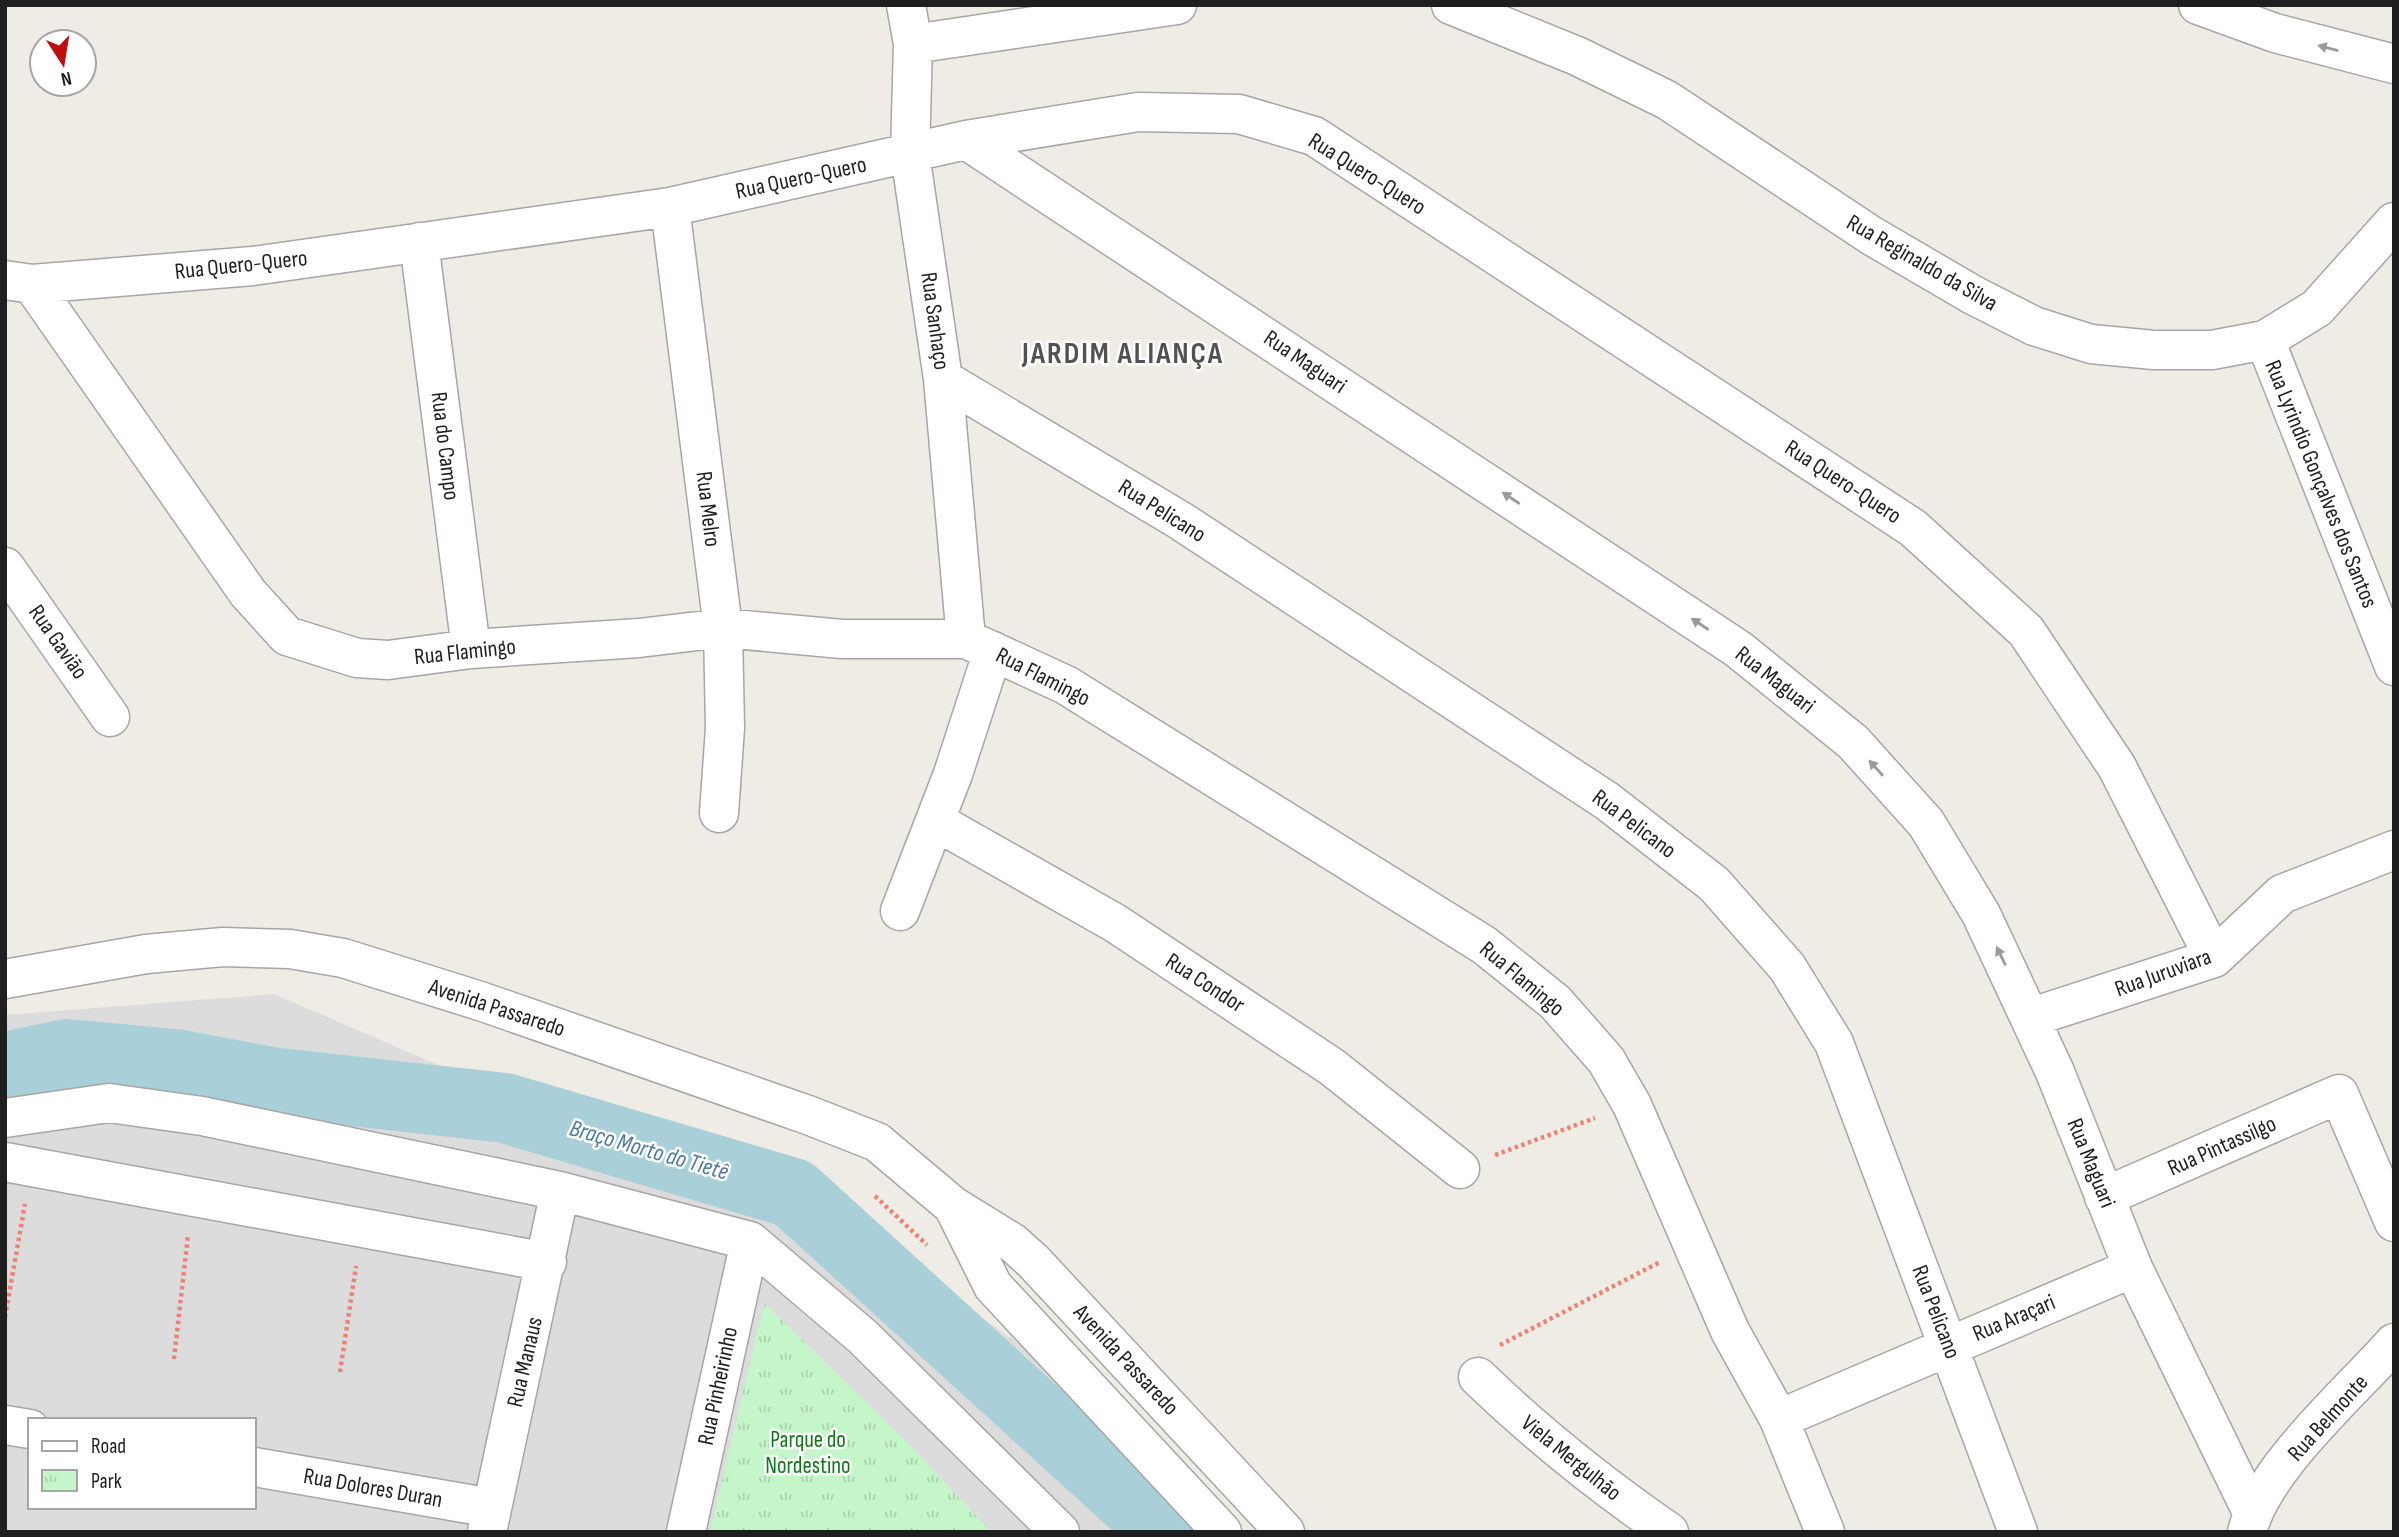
<svg xmlns="http://www.w3.org/2000/svg" width="2399" height="1537" viewBox="0 0 2399 1537" font-family="'Sofia Sans Condensed',sans-serif">
<defs>
<pattern id="park-tufts" width="24" height="20" patternUnits="userSpaceOnUse" patternTransform="scale(1.75)"><rect width="24" height="20" fill="#c5f6c9"/><path d="M3 7l-1-3M5 7V3M7 7l1-3M15 17l-1-3M17 17v-4M19 17l1-3" fill="none" stroke="#a9d2ac"/></pattern>
</defs>
<rect width="100%" height="100%" fill="#efece5"/>
<!-- residential -->
<path fill="#dddcdc" fill-rule="evenodd" d="M274,994L918,1272L1067,1378L1201,1532H5V1015ZM30,1420H254V1507H30Z"/>
<!-- park -->
<path fill="url(#park-tufts)" d="M764,1303L907,1442L991,1532H710Z"/>
<g fill="none" stroke-linecap="round" stroke-linejoin="round">
<!-- river -->
<path stroke="#a9cfd9" stroke-width="70" d="M5,1067L67,1054L175,1064L271,1082L505,1108L793,1193L1166,1532"/>
<defs>
<path id="minor" d="M906,5L913,44L910,154L943,379L966,639
M1451,5L1577,56L1667,100L1872,236L1973,295L2034,326L2091,344L2154,350H2212L2265,340L2317,308L2394,222
M2198,5L2275,33L2394,64
M913,44L1177,5
M966,140L1738,649L1853,742L1926,823L1981,914L2055,1072L2133,1268L2252,1512
M670,207L723,628L725,728L719,813
M419,242L471,649
M5,280L32,284L253,266L670,207L966,140L1138,112L1239,114L1314,136L1913,528L2026,631L2117,767L2214,958
M32,284L248,593L287,636L357,658L388,660L471,649L639,638L723,628L842,639H966L1066,685L1484,945L1555,1002L1606,1060L1632,1105L1730,1331L1779,1419L1825,1532
M2265,340L2394,666
M943,379L1181,521L1607,801L1714,884L1787,967L1834,1043L2018,1532
M5,567L110,717
M935,821L1115,923L1332,1067L1460,1169
M900,911L953,774L993,651
M5,979L146,954L223,947L290,949L343,958L483,1002L808,1115L877,1142L953,1206L1013,1243L1033,1261L1285,1532
M2032,1017L2214,958L2282,894L2394,850
M5,1118L109,1103L202,1116L560,1191L750,1241L863,1337L1060,1532
M5,1162L547,1262
M2104,1197L2339,1094L2394,1222
M953,1206L993,1286L1222,1532
M1478,1377C1538,1435 1601,1485 1669,1532
M1779,1419L2133,1268
M5,1425L30,1429
M254,1467L492,1508
M487,1532L560,1191
M686,1532L750,1241
M2247,1532C2263,1468 2350,1393 2394,1343"/>
</defs>
<!-- minor casing -->
<use href="#minor" stroke="#a6a6a6" stroke-width="41"/>
<!-- path -->
<path stroke="#f08075" stroke-width="4.5" stroke-dasharray="3.5 3.5" stroke-linecap="butt" d="M1495,1155L1595,1118
M875,1196L927,1245
M5,1317L25,1204
M1500,1345L1660,1262
M174,1359L188,1235
M340,1372L356,1266"/>
<!-- minor -->
<use href="#minor" stroke="#fff" stroke-width="38"/>
</g>
<!-- one-way arrows -->
<defs><path id="oneway-solid" d="M-6-.8H1V-3.2L6.5 0L1 3.2V.8H-6Z" transform="scale(1.75)"/></defs>
<g fill="#9a9a9a">
<use href="#oneway-solid" transform="translate(2328 48) rotate(-165)"/>
<use href="#oneway-solid" transform="translate(1511 498) rotate(-146)"/>
<use href="#oneway-solid" transform="translate(1700 624) rotate(-146)"/>
<use href="#oneway-solid" transform="translate(1876 768) rotate(-132)"/>
<use href="#oneway-solid" transform="translate(2001 956) rotate(-116)"/>
</g>
<g text-anchor="middle" dominant-baseline="central" stroke-width="5" stroke-linejoin="round" paint-order="stroke">
<!-- street labels -->
<g font-size="23" fill="#1f1f1f" stroke="#fff">
<text transform="translate(1367 174) rotate(32)">Rua Quero-Quero</text>
<text transform="translate(801 178) rotate(-12)">Rua Quero-Quero</text>
<text transform="translate(1922 263) rotate(30)">Rua Reginaldo da Silva</text>
<text transform="translate(241 265) rotate(-6)">Rua Quero-Quero</text>
<text transform="translate(935 321) rotate(82)">Rua Sanhaço</text>
<text transform="translate(1305 362) rotate(34)">Rua Maguari</text>
<text transform="translate(445 446) rotate(83)">Rua do Campo</text>
<text transform="translate(1843 482) rotate(33)">Rua Quero-Quero</text>
<text transform="translate(2321 484) rotate(68)">Rua Lyrindio Gonçalves dos Santos</text>
<text transform="translate(708 509) rotate(83)">Rua Melro</text>
<text transform="translate(1162 511) rotate(32)">Rua Pelicano</text>
<text transform="translate(58 642) rotate(55)">Rua Gavião</text>
<text transform="translate(465 652) rotate(-6)">Rua Flamingo</text>
<text transform="translate(1043 677) rotate(27)">Rua Flamingo</text>
<text transform="translate(1775 680) rotate(38)">Rua Maguari</text>
<text transform="translate(1634 824) rotate(37)">Rua Pelicano</text>
<text transform="translate(2163 973) rotate(-20)">Rua Juruviara</text>
<text transform="translate(1522 979) rotate(40)">Rua Flamingo</text>
<text transform="translate(1205 983) rotate(33)">Rua Condor</text>
<text transform="translate(497 1008) rotate(18)">Avenida Passaredo</text>
<text transform="translate(2222 1146) rotate(-24)">Rua Pintassilgo</text>
<text transform="translate(2091 1163) rotate(68)">Rua Maguari</text>
<text transform="translate(1936 1312) rotate(69)">Rua Pelicano</text>
<text transform="translate(2014 1318) rotate(-23)">Rua Araçari</text>
<text transform="translate(1126 1360) rotate(47)">Avenida Passaredo</text>
<text transform="translate(525 1362) rotate(-77)">Rua Manaus</text>
<text transform="translate(718 1386) rotate(-78)">Rua Pinheirinho</text>
<text transform="translate(2328 1418) rotate(-48)">Rua Belmonte</text>
<text transform="translate(1571 1458) rotate(39)">Viela Mergulhão</text>
<text transform="translate(373 1488) rotate(10)">Rua Dolores Duran</text>
</g>
<!-- park labels -->
<g font-size="23" fill="#13761a" stroke="#fff">
<text x="808" y="1440">Parque do<tspan x="808" dy="26">Nordestino</tspan></text>
</g>
<!-- water labels -->
<g font-size="24" font-style="italic" fill="#4e79a0" stroke="#fff">
<text transform="translate(649 1150) rotate(16)">Braço Morto do Tietê</text>
</g>
<!-- district labels -->
<g font-size="30" font-weight="bold" letter-spacing="2" fill="#525252" stroke="#fff">
<text x="1123" y="354">JARDIM ALIANÇA</text>
</g>
</g>
<!-- border -->
<rect width="2399" height="1537" fill="none" stroke="#1f1f1f" stroke-width="14"/>
<!-- legend -->
<rect x="28" y="1418" width="228" height="91" fill="#ffffff" stroke="#a5a5a5" stroke-width="2"/>
<rect x="42" y="1441" width="35" height="10" fill="#ffffff" stroke="#a5a5a5" stroke-width="2"/>
<text x="91" y="1453" font-size="21" fill="#1f1f1f">Road</text>
<rect x="42" y="1470" width="35" height="21" fill="url(#park-tufts)" stroke="#a5a5a5" stroke-width="2"/>
<text x="91" y="1488" font-size="21" fill="#1f1f1f">Park</text>
<!-- north arrow -->
<g transform="translate(63 63) rotate(168)"><circle r="33" fill="#ffffff" stroke="#a5a5a5" stroke-width="2"/>
<path d="M0-5L12 26L0 18L-12 26Z" fill="#c00e10"/>
<text y="-10" font-size="19" font-weight="bold" text-anchor="middle" fill="#1f1f1f">N</text>
</g>
</svg>
